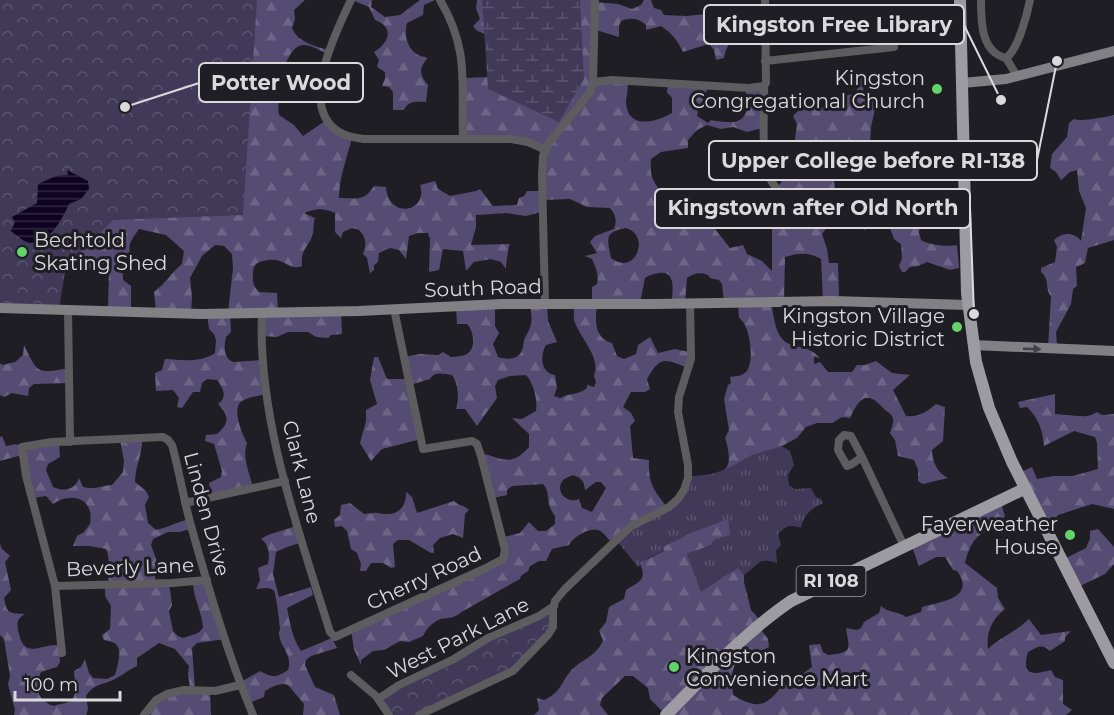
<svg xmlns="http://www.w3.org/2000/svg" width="1114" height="715" viewBox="0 0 1114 715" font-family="Montserrat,sans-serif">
<defs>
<pattern id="grass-tufts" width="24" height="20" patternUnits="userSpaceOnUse" patternTransform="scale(1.5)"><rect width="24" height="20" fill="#403958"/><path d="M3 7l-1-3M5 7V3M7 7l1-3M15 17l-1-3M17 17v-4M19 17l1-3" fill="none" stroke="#5b5570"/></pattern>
<pattern id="forest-firs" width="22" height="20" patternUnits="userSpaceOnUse" patternTransform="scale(1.5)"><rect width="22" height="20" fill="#554c73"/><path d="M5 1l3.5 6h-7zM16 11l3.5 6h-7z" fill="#6d6586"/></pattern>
<pattern id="wetland-marsh" width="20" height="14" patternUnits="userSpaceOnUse" patternTransform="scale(1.5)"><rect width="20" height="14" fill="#403958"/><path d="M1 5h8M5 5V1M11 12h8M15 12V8" fill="none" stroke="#5b5570"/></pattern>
<pattern id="park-crowns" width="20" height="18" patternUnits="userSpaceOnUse" patternTransform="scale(1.5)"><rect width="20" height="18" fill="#403958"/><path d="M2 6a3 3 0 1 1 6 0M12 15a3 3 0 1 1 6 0" fill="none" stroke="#5b5570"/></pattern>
<pattern id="water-rules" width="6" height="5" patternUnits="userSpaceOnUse" patternTransform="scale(1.5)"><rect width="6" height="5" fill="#0e0322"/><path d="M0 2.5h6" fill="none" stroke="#302742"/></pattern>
</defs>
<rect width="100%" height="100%" fill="#1f1e24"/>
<!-- grass -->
<path fill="url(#grass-tufts)" d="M780,445L790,451L794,465L788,475L789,485L795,489L811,488L816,497L821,499L823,503C810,510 804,514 801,528C791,524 785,526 778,534L781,545L776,550L777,563C758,556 758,566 744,575L737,569L701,593L687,554L711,545L714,540L729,535L716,524L663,547L664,551L648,558L638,567L617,541L629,529L669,506L689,476C723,476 724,467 752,455C761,451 770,448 780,445Z"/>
<!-- forest -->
<path fill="url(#forest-firs)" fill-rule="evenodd" d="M0,0H305L294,10L295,19L292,28C298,43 316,46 331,51L329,54C313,49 302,36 290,55C286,62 284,65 284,74L293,81C283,89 276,102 279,115L294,125L303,136L325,121L352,137C347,159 339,177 339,198C356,198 364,202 374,186L386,187C388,220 429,212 420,185L435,181L438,189L450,196L476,191L480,189L493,206L517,205L519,198L524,196L527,191H542L546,151L529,141L463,137L464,78L489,77L497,40L476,30L473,26L480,19L476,8L477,0H596V2L618,4L632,9L641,5L644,0H651L654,8L661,10L664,15L687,16L733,11L743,15L750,12L765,13V41L748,34C733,39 727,42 724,58L716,60L714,50L710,45H705L683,52C677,40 672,33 661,26L646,30V25C639,18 631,17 621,21L619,26V37L596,30L594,79L628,82C628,88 627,95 626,100C626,130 655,123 672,113V98L667,92L668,84L708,86C706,97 699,104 697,116L708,123L711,120C743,126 751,120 745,88L764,85L763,128L747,132L733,127L721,129L707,125L697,130L688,140V148L661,152L651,159C650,172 651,180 660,190L654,199V208L662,210L709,208L711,224L730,248L743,245L747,254L762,261L772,271V212L763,208L771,203L780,192L778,187L791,168L797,124L793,116L800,109L827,107L832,103V99L856,93L861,77L865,76L863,92L870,99L877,100L871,127L869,161L862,159L858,144H853L849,152L850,159L834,171L835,198L928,199V215L921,219L919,233L921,240C928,245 950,247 957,245L959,268L950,270L927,262L918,266L910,267L905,272H902L899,266L902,258L901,244L894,239L890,228L873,226L864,230L859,221L833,219L822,234L827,249L829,263H838L839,300L823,301L821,259C809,252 799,253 785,257L784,301L772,303C772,312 774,318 776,327C785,355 803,339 820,358L814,357V364L820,362L828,372H852L857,365H865L876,361L892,373L910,375L893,390L906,416C918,418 928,411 936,404L945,407L943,441L932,450C932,461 938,474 948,478L923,484L918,481V470L914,460L898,456L895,440L890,433C891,429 894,423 893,419C892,413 887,412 884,409C867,389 859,398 850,418L842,417L832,423H817L806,427L797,438L782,446L752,455L725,470C732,462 728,447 725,438L729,430L724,399L728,385L731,383L730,377C737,376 745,376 748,369C754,357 750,325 739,318L738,303L724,302L722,284L719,280L710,278L708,275C700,272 694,273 687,278L685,302H672C672,290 677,271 659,273C653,274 650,275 645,278L640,303L597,304C595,320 594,338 612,343L617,356L624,359L636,354L638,345L650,337L658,353L675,349L689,352L688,368C664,358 660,356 647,379L650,389L645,392H631L623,407L631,413L635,421L630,426L633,458L649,460C648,482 653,490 667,507L612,543C608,539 603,531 598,530C589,527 573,537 569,545L552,549L546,561H539L530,566L528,571L521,576L520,579C501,589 483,600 465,610C461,612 457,616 453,617C446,619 441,617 435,622C429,626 426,630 423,636L409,642L400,641L384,650L373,651L361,660V665L354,649L351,630L502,559L504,537L520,533L529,522L538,531H546L555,524V516C544,502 552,494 543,484L512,486L507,490V495L493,498L481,453C504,459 511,467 529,447V434L512,418L522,419L536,411C538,400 533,382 526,375L510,376L498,380L495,386L497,398L477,426L465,409H456C459,399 459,385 452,375C444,374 435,371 430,379L410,385L421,439L382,449L371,461L360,443L366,421V410L377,404L370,380L374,357H378L387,379H408L404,357L420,354L438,355L443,352L451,357C455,357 461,356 465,355C477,350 474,331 467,324H457L456,307L495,304V326L499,333L493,344L498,357C506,360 519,360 522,350C524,346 523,340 526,336C533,324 532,319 530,304H547L548,321L557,342L546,345C540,355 540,373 555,375L557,388L554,396L560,398C569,393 579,395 587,388V385L594,387L596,382L594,376C601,358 582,340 575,323C573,318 574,310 574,304L592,302V287L597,284C599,275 596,267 592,259L585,256L597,253L590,242L595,236L614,229C617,221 616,215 610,208L587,207L570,199L544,200V211L526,216L506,213L476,215V227L471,245L510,244C508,248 506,264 506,269L501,262L491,259L474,262L466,271L463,251L443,249L439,270L429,272L430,239L428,233H418L409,236L406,259L399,250L390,248L379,253L378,262L374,265V270L370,273L367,258L363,254C367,244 366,237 359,230L352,228L343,232L341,238L335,232V213C323,208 317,208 304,213L315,218C313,224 314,227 313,233C310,247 300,248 302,266C288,272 285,255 263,261C255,263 253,266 253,274C252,282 254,287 259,292L277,293L278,311H341L342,334L331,335L328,338L316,337L308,332H288L277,337L263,336L262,312L230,314L231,332L226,337C224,346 223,358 233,362L263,360L266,394C259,396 248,397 242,401C231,408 242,434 247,443C242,457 249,472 253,487L211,495L209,483L221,477L222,471L214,444L205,441L206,435L217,434C230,423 229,415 218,404C228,397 223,388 217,380L207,379L202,383L200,392H193L182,408L177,407L179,398L173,390L156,391L155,373L162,370L165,359C181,360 201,363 215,353L216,340L214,334L209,329L207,314L228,312L233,268L232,254L224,246L215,245L202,256L190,278L192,297L191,313L156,311L154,292C165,284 171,273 182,264L184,251L166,235L139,229C133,238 126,245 131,256L122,262L123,280L131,286V310L108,308L109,269L105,264L97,265L88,270C83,263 72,259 66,266L60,294V307L59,308ZM626,228C651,235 636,277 611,258C607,238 604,232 626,228ZM573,475C582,478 584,481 585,490L596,482H601L606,488L592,512L582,508L579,499C567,505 553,490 564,479C564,479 573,475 573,475Z
M352,0H372L371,7L385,17L400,15L420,0H435L424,5L423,15L407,23C403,37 409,55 426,57L427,59C418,69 420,76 428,85L426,102C416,102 409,100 404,110H393V92L389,87L382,86L385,78V72L377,67L379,60L374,52C389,43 395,27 375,20L369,7Z
M1114,115V240L1088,248L1085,263L1076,267L1077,286L1073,289L1071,304L1056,332L1057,346L1048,348L1051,296C1045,290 1050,279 1041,272V268L1055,262L1057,247L1054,240C1063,232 1074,232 1081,241L1086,208L1079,191L1077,170L1070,172L1061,180L1056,172L1050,168L1052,154L1067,137L1069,123L1074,119C1081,122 1106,117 1114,115Z
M24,345C38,374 37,374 69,368L68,383L34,384L29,388L28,396L12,393L4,397L0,395V363L2,365L15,362L23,355Z
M1055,394V414C1057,414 1084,417 1087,416C1089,416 1096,413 1097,412L1102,415L1114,414V509L1092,504L1058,515L1055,519L1044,524L1019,473L1032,467L1037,479L1053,476H1073L1098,469L1097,443L1095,437L1074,431L1044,446C1043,431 1038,417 1027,407L1020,408L1018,402Z
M2,436L6,446L16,444L22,447L59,442L60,457L48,464L46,470L53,487C64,492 75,490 79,478L83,487C95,490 100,486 112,485L123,472L124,461L120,440L142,438C143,454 135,466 135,482L146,491L149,497L145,505L148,523L156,530C169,527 177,522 190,519L193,528L180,532H168L153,539L151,545L156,559L155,582L169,583L172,605L169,611L173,631L178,636L183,638L198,633L203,628C202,611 193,598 193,582L206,580L225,639L197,643L192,648L195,689L210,693L211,715H151L147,711L156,699L190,689L188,674L189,666L175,649L159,643L137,658V666C128,670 123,675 115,679C103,685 93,684 86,696L88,709L86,715H14L15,710L8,684L10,676L4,639L0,635V544L2,549L10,556L5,562L11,590L4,598C7,615 10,613 25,614C17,619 17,622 18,630C24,661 38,644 59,645L60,662L57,667L41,672C34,687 37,701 54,706C58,704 64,704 68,702C80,697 74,679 74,671L81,667L85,659L89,673L93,678L107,679L115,675C117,667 124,648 114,643C111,641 107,641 104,640L102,635L110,629L111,606L105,596V586L109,584C107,572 111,559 106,549L90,546H73L77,536L84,532L90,524C95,498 71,491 53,504L46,496L33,498L22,455L0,461V437Z
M406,492L412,497L417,513L454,501C459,506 464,505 469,510L465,514L463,538L453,534L440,538L433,545L434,553H431L409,540H398L393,544L395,567L391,568L383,563H371L366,571H360L361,564L357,553L351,549L347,531L342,526L335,527L334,520L340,515L341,505L350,503L364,514C367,514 370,513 374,513C378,512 380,514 384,514C400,515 406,506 406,492Z
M1000,500L1005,516C999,524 994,526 986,531C973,537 968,550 965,563L997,588L998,598L1005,609C992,619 986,632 988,649C1000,637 1017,631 1029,619L1041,635L1071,631L1065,637V641L1050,651C1042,643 1037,647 1028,652C1021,676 1032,675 1051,670L1055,677L1063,680V704L1072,710L1066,715H666L650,699L648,688L633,676H625L602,698L600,705L608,715H534L539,710L537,698L544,700C560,693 560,685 569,673C580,659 597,657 603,640L599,631L606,622L609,607L624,599L626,590C640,581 647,581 640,563L664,551L663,547L691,533L728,519L730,535L714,540L711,545L687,554L701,592L738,568L744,575V582L751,610L761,621L758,626L768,639L769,647L765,649L764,654L749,652C729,666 732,672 733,695C756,709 767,708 782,685H792L801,675L812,667L809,645L820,644L823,652L828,655C854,652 849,650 846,628L857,630L861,628L864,622L879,613L881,606C888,613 898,611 906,617L921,612L922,607C940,602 977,598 957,571L953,570L945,557H936L919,566L912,547Z
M298,525L303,542L287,547L276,552L273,574L279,597L311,587L313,595L287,608C290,623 292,638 301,651L332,638L337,648L311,656L306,660L305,665L315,687L334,695L340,715H303L304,704L288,685C281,682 272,687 265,691L264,697L249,703L241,682L260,671C272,678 276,678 288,670C293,655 280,647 279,634C278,632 280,631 280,629C280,625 276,593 274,591C269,586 261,589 256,589L260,580L258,568L268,564C270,555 269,544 261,539C268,533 287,530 298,525Z
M1098,529L1114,547V564L1105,574L1076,588L1062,560L1086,548L1090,539V531Z"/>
<!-- wetland -->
<path fill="url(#wetland-marsh)" d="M482,0H580L584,79L559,122L488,89Z"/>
<!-- park -->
<path fill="url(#park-crowns)" d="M0,0H257L243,215L113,220L66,266L59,308H0Z
M554,606L553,627L513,671L419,715H389L378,699Z"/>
<!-- water -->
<path fill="url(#water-rules)" d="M67,170L88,181L89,189L81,199L69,204C62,219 50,243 31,243C25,243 16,235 11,231L15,222L12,217L37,203L38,184L56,176L68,175Z"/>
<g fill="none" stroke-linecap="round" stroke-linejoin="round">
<!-- street -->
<path stroke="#5d5d60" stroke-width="8" d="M351,0C336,32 296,109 341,133C348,137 356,138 364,139H511L528,142L546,150
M440,0C470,51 461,83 463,138
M981,0C981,22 981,52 1006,58C1018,50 1027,15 1030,0
M1006,58L1017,76
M765,61L894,47
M593,82L612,80L749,88L764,86L766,83L765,0
M764,86C766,114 755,177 783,194C787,197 792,197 796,199H966
M545,303L542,175L543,156L548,144L579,106L590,92L593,82L595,0
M68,309L70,442
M262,312C257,418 299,532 330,632L335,637L486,568L503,559L505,550L481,456L477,444L472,441L423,449L394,309
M844,435L851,436L862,457L852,464L847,466L838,450L839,440Z
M862,457L904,546
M185,503L285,481
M55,586L172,583L207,580
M62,653L55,586L26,476L22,447L52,442L163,437L168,440L172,445C179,470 183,496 190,522C208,587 227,653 253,715
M351,675L376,696L389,715
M378,699L399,685L454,659L488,638L539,616L554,606
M144,715L156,700L167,694L184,690L215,691L240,685
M419,715L513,671L548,635L553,627V610L555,601L565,589L630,527L669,507L678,499L684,490L688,478V465L678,412L679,397L691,359L690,303"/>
<!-- secondary -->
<path stroke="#818085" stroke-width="10" d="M962,83L1006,79L1114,51
M0,308L202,314L359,311L502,304H655L832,301L968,305
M973,345L1114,351"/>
<!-- primary -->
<path stroke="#9c9ba1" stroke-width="12" d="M960,0L967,293L976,362L989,408L1012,462L1114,663
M666,715C706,675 744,633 791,601L1024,489"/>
</g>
<!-- one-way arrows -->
<defs><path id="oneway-solid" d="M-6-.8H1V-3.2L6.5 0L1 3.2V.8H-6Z" transform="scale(1.5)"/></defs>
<use fill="#414046" href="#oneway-solid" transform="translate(1032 349) rotate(2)"/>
<!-- markers -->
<g fill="#63d469" stroke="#1f1e24" stroke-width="2">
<circle cx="937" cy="89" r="6"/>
<circle cx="22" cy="252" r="6"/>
<circle cx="957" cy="327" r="6"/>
<circle cx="1070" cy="535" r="6"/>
<circle cx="674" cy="667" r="6"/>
</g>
<g text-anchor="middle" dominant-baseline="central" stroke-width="6" stroke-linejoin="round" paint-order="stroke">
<!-- shield labels -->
<rect fill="#1f1e24" stroke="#a2a2a6" stroke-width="1.5" x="796.5" y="566" width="69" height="30" rx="4.5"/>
<g font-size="18" font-weight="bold" fill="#dadadd">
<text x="831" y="581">RI 108</text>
</g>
<!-- poi labels -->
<g font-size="20" fill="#dadadd" stroke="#1f1e24" text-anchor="end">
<text x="925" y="78">Kingston<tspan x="925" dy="23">Congregational Church</tspan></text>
<text x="34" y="240" text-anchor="start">Bechtold<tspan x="34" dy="23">Skating Shed</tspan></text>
<text x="945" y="316">Kingston Village<tspan x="945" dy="23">Historic District</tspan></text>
<text x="1058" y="524">Fayerweather<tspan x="1058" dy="23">House</tspan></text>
<text x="686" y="656" text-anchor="start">Kingston<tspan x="686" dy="23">Convenience Mart</tspan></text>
</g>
<!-- street labels -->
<g font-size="20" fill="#dadadd" stroke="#1f1e24">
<text transform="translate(483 288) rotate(-2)">South Road</text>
<text transform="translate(302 472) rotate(76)">Clark Lane</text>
<text transform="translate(207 514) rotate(75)">Linden Drive</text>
<text transform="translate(130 567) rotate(-2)">Beverly Lane</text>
<text transform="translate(424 578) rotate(-25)">Cherry Road</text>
<text transform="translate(458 638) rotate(-27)">West Park Lane</text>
</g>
</g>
<!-- callouts -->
<path fill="none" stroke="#dadadd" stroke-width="2" d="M1001 100L964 25M125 107L199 83M1057 61L1037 160M974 314L970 208"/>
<g fill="#dadadd" stroke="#1f1e24" stroke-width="2">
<circle cx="1001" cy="100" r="6"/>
<circle cx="125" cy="107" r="6"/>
<circle cx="1057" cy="61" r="6"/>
<circle cx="974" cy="314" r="6"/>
</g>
<g fill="#1f1e24" stroke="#dadadd" stroke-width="2">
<rect x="704" y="5" width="260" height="39" rx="6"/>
<rect x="199" y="63" width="164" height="39" rx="6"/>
<rect x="709" y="141" width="328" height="39" rx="6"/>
<rect x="655" y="189" width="315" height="39" rx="6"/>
</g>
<g font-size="21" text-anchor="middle" font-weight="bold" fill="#dadadd">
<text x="834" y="32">Kingston Free Library</text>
<text x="281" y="90">Potter Wood</text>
<text x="873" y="168">Upper College before RI-138</text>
<text x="813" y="215">Kingstown after Old North</text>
</g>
<!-- scale -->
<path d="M15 691v9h105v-9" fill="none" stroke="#dadadd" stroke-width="3"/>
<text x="24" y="691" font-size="18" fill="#dadadd" stroke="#1f1e24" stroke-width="4.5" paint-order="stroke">100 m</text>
</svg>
